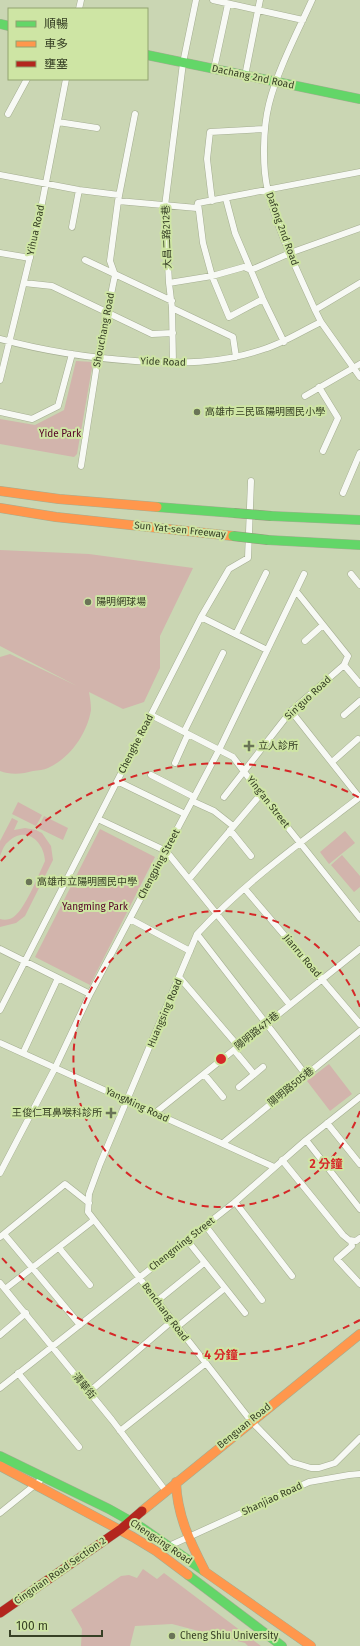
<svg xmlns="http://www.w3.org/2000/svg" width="360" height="1646" viewBox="0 0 360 1646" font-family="'Fira Sans','Noto Sans TC',sans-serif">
<rect width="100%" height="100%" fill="#cad6b3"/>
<!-- green -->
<path fill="#d2b4ac" d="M76,361L93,362L77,454L74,457L0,444V419L35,425L64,410Z
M0,550L89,554L193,568L160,636V668L144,702L123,709L89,692C90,698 91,704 91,710C87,734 70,758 48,768C44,770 38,770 33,771C23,774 10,775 0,771V657L10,654L77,686L0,646Z
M18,802L42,815L36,826L12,814Z
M44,816L68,828L63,840L38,828Z
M12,818L18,821L14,830L25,828L36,830L42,833L51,846L53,860L25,916L16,923L0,927V919C4,920 8,920 12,918C24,912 39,874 45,861C44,841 25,825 8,842C4,845 2,851 0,856V841Z
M100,829L155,857L90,985L35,957Z
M345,831L355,843L329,864L320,852Z
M342,855L360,876V887L354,892L331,865Z
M329,1064L352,1094L330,1111L307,1081Z
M143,1569L157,1579L164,1573L261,1646H248L245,1643L172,1624L135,1626L130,1646H81L82,1629L71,1610L121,1576L129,1575L137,1578Z"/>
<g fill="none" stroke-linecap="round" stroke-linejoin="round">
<defs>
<path id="street" d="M213,0L303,20
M312,0C298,31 277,71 269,104C263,128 262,167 268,191C278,232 298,272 315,310L321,322L360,377
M79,9L81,0
M214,69L228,4
M245,76L260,0
M8,114L27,79
M58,122L97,128
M0,175L79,190L119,195
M226,199L235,233L263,299L284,342
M118,201L197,208L198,203L360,172
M212,201L207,159L210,132L264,129
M198,203L203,243L212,276L229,317L263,299
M72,227L79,190
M0,253L30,258
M85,260L172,301
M24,283L52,286L152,334L173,333
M169,283L212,276L244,267L251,270L290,253L360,228
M172,308L233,337L236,357
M315,310L360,283
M0,339C44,351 89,358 135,361C180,364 220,364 264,349C284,343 302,331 321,322
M173,363L172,308L169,283L165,206L183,63L196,0
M0,380L38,224L66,79
M319,387L338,418L323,451
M305,396L360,364
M0,412L32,419L58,406L72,354
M81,466L98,358L115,275L110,261L118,201L135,114
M343,493L360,453
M351,574L360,585
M296,591L348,656L344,665
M201,617L267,650
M236,634L266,573
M305,641L323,625
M291,711L359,797
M151,715L233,757L261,794L360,918
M344,715L360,701
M184,732L223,653
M332,762L358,739
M175,763L188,734
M151,775L194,797
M117,781L185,814
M224,797L291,711L344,665L360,684
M360,797C304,840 245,882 197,934L100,1164L89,1194L88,1212L251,1421L291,1462L311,1468H319L335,1463L360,1438
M192,801L214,811L233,826
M98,819L166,851L290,1005
M230,830L251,856
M189,879L261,794
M245,889L360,1024
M130,919L190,951
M197,934L306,1075
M0,949L90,994
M180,978L238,1046
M0,1010L201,617L229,569L248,558L251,481
M0,1043L274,1167
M234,1050L254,1074
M23,1053L58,978
M204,1074L223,1097
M239,1087L263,1067
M155,1113L360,949
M327,1123L360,1164
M306,1140L360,1209
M223,1143L360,1031
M282,1160L343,1235L349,1240L356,1241L360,1238
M0,1173L55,1068L90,994L219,750L304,574
M235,1202L292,1276
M205,1225L262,1300
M4,1234L80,1325
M0,1237L65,1184L89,1203
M187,1240L245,1313
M351,1241L352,1246L337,1259L360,1284
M59,1248L90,1285
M0,1283L112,1420L165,1490
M5,1289L94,1220
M157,1301L204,1263
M177,1327L225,1288
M0,1335L26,1313
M18,1373L79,1447
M0,1388L235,1202L306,1140L360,1097
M89,1392L172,1321
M120,1431L206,1363
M0,1513L36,1484L44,1477
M169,1546L309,1482L349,1475L360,1474"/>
<path id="fast" d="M0,24L9,26
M147,55L360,99
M157,507L234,513
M271,516L360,520
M268,540L360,545
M0,1456L109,1509L141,1527L204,1571
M188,1575L282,1646"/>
<path id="slow" d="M0,491L59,499L157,507
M0,508L56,517L233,536
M0,1466L133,1537L156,1551L188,1575
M176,1482C177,1515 190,1542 205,1571
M142,1511L360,1334
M204,1571L311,1646"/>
<path id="jam" d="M0,1613L121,1529L142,1511"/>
</defs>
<!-- street casing -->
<use href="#street" stroke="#a4ad91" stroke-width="7"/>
<!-- fast casing -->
<use href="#fast" stroke="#a4ad91" stroke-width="10"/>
<!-- slow casing -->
<use href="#slow" stroke="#a4ad91" stroke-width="10"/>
<!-- jam casing -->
<use href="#jam" stroke="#a4ad91" stroke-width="10"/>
<!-- street -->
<use href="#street" stroke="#f7f9f4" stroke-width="6"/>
<!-- fast -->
<use href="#fast" stroke="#63d668" stroke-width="9"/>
<!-- slow -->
<use href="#slow" stroke="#ff974d" stroke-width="9"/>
<!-- jam -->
<use href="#jam" stroke="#b3261e" stroke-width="9"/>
<defs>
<path id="fast-bridge" d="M234,513L271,516
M233,536L268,540"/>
</defs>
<!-- fast-bridge casing -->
<use href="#fast-bridge" stroke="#97967d" stroke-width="10" stroke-linecap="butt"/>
<!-- fast-bridge -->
<use href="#fast-bridge" stroke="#63d668" stroke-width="9"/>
</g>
<!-- distance rings -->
<g fill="none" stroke="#d62828" stroke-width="2" stroke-dasharray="7 5">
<path d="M360 1111A148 148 0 1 1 360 1007"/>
<path d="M360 1320A296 296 0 0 1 1 1257M1 861A296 296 0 0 1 360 798"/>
</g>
<!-- markers -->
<g fill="#6a7457" stroke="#cee5a4" stroke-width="1.5">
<circle cx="197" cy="412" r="4"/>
<circle cx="88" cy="602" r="4"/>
<path d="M247 740h4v4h4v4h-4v4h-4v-4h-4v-4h4z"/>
<circle cx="29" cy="882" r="4"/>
<path d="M109 1107h4v4h4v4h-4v4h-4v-4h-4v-4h4z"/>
<circle cx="172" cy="1636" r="4"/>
</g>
<g text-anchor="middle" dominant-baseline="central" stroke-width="4" stroke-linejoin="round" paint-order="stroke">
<!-- street labels -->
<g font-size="10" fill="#374025" stroke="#cee5a4">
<text transform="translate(253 77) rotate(12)">Dachang 2nd Road</text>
<text transform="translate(282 229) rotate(70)">Dafong 2nd Road</text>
<text transform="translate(36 230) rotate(-78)">Yihua Road</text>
<text transform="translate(167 237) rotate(-92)">大昌二路212巷</text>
<text transform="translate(104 330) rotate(-79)">Shouchang Road</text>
<text transform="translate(163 362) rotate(2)">Yide Road</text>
<text transform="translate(180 530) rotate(6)">Sun Yat-sen Freeway</text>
<text transform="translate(308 698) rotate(-43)">Sin'guo Road</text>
<text transform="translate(136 744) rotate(-63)">Chenghe Road</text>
<text transform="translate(268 802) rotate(52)">Ying'an Street</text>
<text transform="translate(159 864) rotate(-62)">Chengping Street</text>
<text transform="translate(302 956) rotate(50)">Jianru Road</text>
<text transform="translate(165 1013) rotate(-67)">Huangsing Road</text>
<text transform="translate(257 1031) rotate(-39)">陽明路471巷</text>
<text transform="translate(291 1087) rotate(-39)">陽明路505巷</text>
<text transform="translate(137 1105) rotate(25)">YangMing Road</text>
<text transform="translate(182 1244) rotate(-38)">Chengming Street</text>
<text transform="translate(165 1312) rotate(53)">Benchang Road</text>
<text transform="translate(84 1386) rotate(51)">清華街</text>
<text transform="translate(244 1426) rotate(-39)">Benguan Road</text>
<text transform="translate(272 1499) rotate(-25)">Shanjiao Road</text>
<text transform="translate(161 1542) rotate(34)">Chengcing Road</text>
<text transform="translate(60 1571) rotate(-35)">Cingnian Road Section 2</text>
</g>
<!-- poi labels -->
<g font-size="10" fill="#374025" stroke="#cee5a4" text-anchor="start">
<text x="205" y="412">高雄市三民區陽明國民小學</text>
<text x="96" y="602">陽明網球場</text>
<text x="258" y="746">立人診所</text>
<text x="37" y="882">高雄市立陽明國民中學</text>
<text x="102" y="1113" text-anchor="end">王俊仁耳鼻喉科診所</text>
<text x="180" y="1636">Cheng Shiu University</text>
</g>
<!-- park labels -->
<g font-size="10" fill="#550025" stroke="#cee5a4">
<text x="60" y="434">Yide Park</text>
<text x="95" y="907">Yangming Park</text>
</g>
</g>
<circle cx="221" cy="1059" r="6" fill="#d62828" stroke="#cee5a4" stroke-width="2"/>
<g font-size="12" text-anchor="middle" font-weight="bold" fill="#d62828" stroke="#cee5a4" stroke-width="4" stroke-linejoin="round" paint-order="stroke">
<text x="326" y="1168">2 分鐘</text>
<text x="221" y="1359">4 分鐘</text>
</g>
<!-- legend -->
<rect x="8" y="8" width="140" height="72" fill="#cee5a4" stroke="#92a371"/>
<rect x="16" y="21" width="20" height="6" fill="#63d668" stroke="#92a371"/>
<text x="44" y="28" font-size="12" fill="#374025">順暢</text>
<rect x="16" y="41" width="20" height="6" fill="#ff974d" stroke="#92a371"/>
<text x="44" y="48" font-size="12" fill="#374025">車多</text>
<rect x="16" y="61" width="20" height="6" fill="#b3261e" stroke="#92a371"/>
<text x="44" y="68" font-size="12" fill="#374025">壅塞</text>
<!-- scale -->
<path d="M10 1630v6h92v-6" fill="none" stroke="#374025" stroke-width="2"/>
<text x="16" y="1630" font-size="12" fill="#374025" stroke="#cee5a4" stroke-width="3" paint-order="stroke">100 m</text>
</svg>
